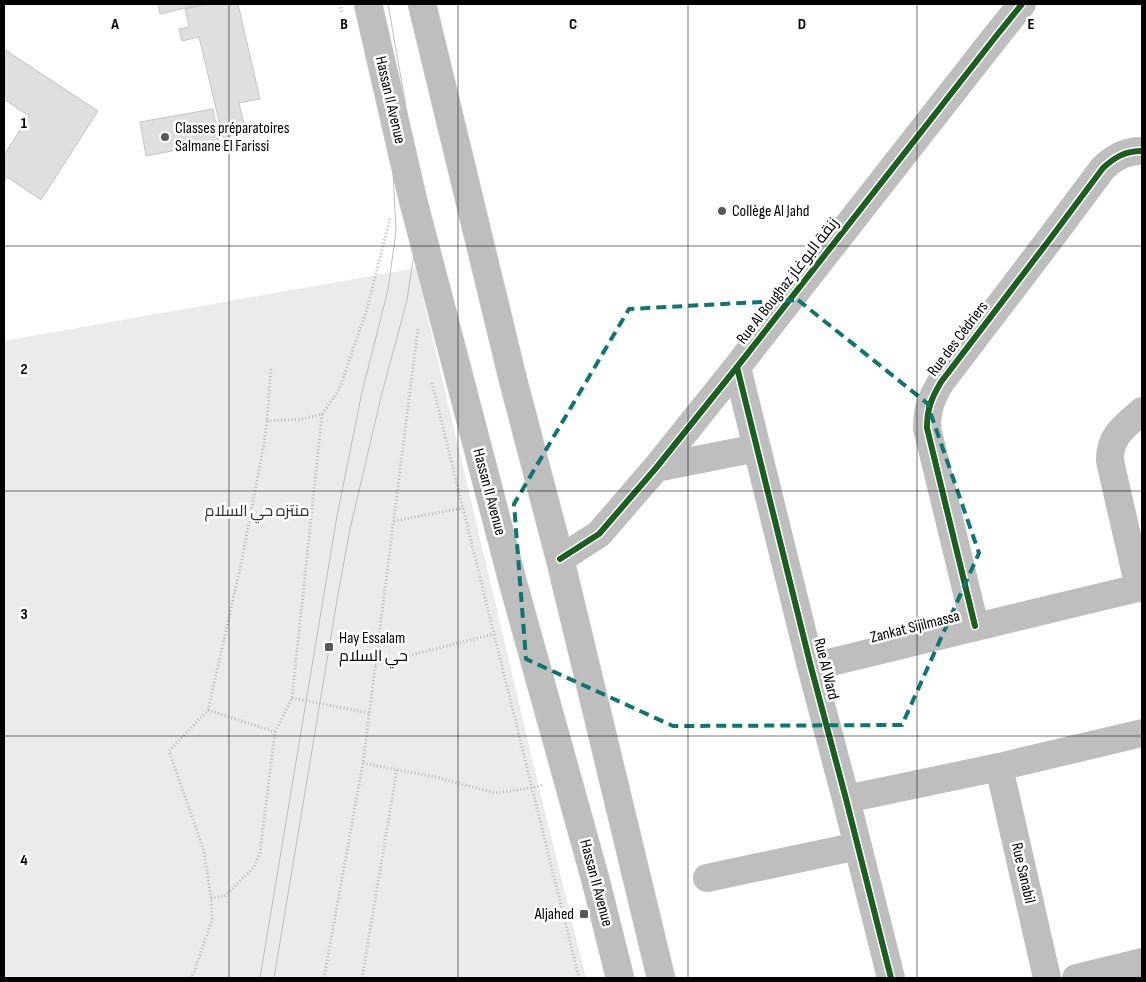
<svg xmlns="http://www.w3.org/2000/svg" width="1146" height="982" viewBox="0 0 1146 982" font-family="'Sofia Sans Condensed',Cairo,sans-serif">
<rect width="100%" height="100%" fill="#fff"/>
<!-- green -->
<path fill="#ebebeb" d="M416,268L541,796L586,978H4V341Z"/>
<!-- building -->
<path fill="#dfdfdf" stroke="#c6c6c6" d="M158,4H202L160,14Z
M208,4H238L260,99L239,103L246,132L223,138L199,37L182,41L179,29L189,27L185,9Z
M4,49L98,111L41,200L7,177L4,182V155L29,116L4,99Z
M213,109L219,142L146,156L140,122Z"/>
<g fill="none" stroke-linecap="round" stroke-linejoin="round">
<defs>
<path id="highway" d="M368,4L413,200L513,583L595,878L620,978
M422,4L513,380L560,559L661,978"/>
</defs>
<!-- highway casing -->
<use href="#highway" stroke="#dbdbdb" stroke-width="29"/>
<!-- path -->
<path stroke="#b9b9b9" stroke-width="3" stroke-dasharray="1 2.5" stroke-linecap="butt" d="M340,4L342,13
M432,383L579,978
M267,421L302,419L322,414L339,390L367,309L390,218
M394,521L463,508
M375,664L494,634
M292,698L369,713
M208,710L275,732
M363,763L440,778L495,793L532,788L543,785
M211,898L225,896L254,867L260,853L275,732L292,698L322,414
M190,978L194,972L212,920L211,898L204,851L169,751L208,710L241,564L264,444L267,421L271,367
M324,978L363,763L418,328
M362,978L397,769"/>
<!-- minor -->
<path stroke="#bebebe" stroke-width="28" d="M737,367L811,667L846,799L891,978
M656,468L757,448
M560,559L599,534L656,468L737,367L997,35L1022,4
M1139,588L1110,461C1109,436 1125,426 1142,411
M975,626L927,428C927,409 931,399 941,382L1050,239L1103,168C1115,157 1125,151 1142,151
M811,667L1142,587
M999,767L1047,978
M846,799L999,767L1142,733
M707,878L858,846
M1076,978L1142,962"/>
<!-- highway -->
<use href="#highway" stroke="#bebebe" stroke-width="28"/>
<!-- tram -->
<path stroke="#bebebe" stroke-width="1" d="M260,978L337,516L362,392L388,290L396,231L391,134L368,4
M274,978L338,594L350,529L381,397L407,300L415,247L413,200L405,101L388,4"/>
<defs>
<path id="cycleway" d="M737,367L811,667L846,799L891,978
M560,559L599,534L656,468L737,367L997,35L1022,4
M975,626L927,428C927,409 931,399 941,382L1050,239L1103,168C1115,157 1125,151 1142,151"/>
</defs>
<!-- cycleway casing -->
<use href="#cycleway" stroke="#fff" stroke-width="9"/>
<!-- cycleway -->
<use href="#cycleway" stroke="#1b5e20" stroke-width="6"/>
</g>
<!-- marked area -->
<path fill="none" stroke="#0f766e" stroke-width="4" stroke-dasharray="10 6" stroke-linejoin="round" d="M798,300L927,403L979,553L902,725L673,726L526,659L514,504L629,309Z"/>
<!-- grid -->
<path fill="none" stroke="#000" stroke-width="1" stroke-opacity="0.55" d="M229,4V978M458,4V978M688,4V978M917,4V978M4,246H1142M4,491H1142M4,736H1142"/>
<!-- markers -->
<g fill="#595959" stroke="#fff" stroke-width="2">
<circle cx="165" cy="137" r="5"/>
<circle cx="722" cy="211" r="5"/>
<rect x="324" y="642" width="10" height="10" rx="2.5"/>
<rect x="579" y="909" width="10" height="10" rx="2.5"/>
</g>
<g text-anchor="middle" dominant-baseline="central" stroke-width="5" stroke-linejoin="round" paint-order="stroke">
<!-- street labels -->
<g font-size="16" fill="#000" stroke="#fff">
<text transform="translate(390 100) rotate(77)">Hassan II Avenue</text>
<text transform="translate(788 281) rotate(-52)">Rue Al Boughaz زنقة البوغاز</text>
<text transform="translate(958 339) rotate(-53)">Rue des Cédriers</text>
<text transform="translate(489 492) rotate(75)">Hassan II Avenue</text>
<text transform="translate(915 627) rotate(-14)">Zankat Sijilmassa</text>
<text transform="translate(826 669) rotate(76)">Rue Al Ward</text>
<text transform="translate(1023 873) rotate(77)">Rue Sanabil</text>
<text transform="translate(596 883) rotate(75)">Hassan II Avenue</text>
</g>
<!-- poi labels -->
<g font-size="16" fill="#000" stroke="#fff" text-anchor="start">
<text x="175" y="128">Classes préparatoires<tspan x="175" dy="18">Salmane El Farissi</tspan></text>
<text x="732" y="211">Collège Al Jahd</text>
<text x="339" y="638">Hay Essalam<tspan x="339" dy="18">حي السلام</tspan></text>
<text x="574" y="914" text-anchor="end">Aljahed</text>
</g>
<!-- park labels -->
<g font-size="16" fill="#323232" stroke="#fff">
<text x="257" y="511">منتزه حي السلام</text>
</g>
</g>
<g font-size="16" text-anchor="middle" font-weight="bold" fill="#000" stroke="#fff" stroke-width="5" stroke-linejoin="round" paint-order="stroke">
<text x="115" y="29">A</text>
<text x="344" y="29">B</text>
<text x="573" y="29">C</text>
<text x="802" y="29">D</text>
<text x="1031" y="29">E</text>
<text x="24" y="128">1</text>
<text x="24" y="374">2</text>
<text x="24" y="619">3</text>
<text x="24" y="865">4</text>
</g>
<!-- border -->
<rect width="1146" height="982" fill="none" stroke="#000000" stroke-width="10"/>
</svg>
